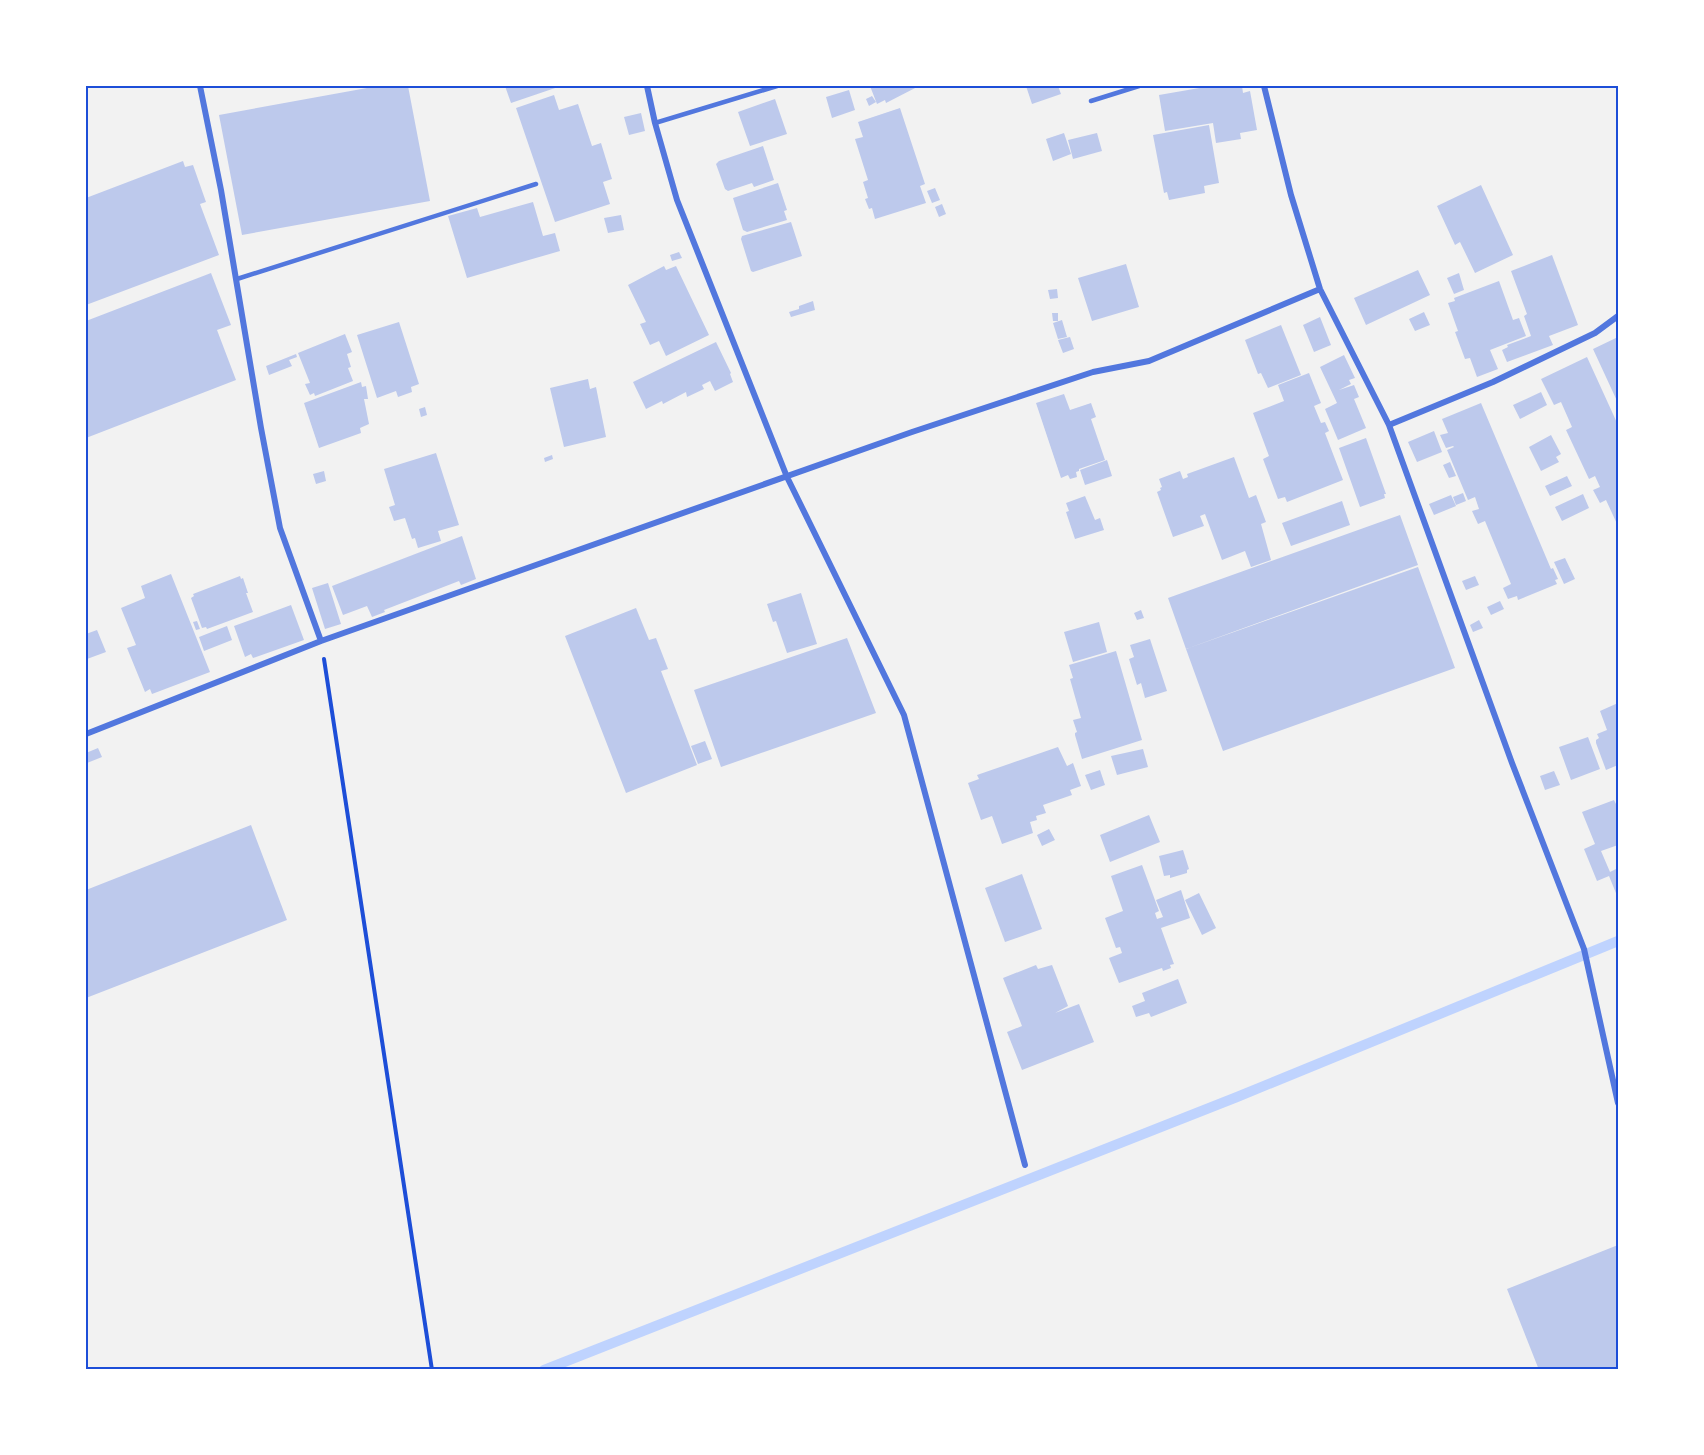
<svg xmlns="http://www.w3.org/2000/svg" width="1704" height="1455" viewBox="0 0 1704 1455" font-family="Karla,sans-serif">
<rect width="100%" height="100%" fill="#f2f2f2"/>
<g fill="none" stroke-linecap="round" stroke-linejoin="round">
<!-- stream -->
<path stroke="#bfd3fe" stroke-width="10" d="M544,1370L1237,1097L1618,941"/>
</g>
<!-- building -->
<path fill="#bdc9ec" d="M378,86H408L430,201L242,235L219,115Z
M505,86H561L511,103Z
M870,86H919L886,103L885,100L877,104Z
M1026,86H1058L1061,94L1032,104Z
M1211,86H1242L1243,93L1250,91L1257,130L1240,133L1241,139L1216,143L1213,123L1165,131L1159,95Z
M849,90L855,110L832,118L826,97Z
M554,95L559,110L578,104L592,146L601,143L612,179L603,182L610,204L555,222L516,108Z
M872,96L876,102L869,106L866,99Z
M775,99L787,134L750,146L738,112Z
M900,108L925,184L920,186L926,203L875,219L872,208L869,209L865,199L868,198L863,182L868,180L855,139L863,137L858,122Z
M641,113L645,131L629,135L624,117Z
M1209,125L1219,183L1204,186L1205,193L1169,200L1167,192L1164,193L1153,135Z
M1064,133L1071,154L1053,161L1046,139Z
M1097,133L1102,151L1073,159L1068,140Z
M763,146L774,180L754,187L752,183L728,191L725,189L716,164L719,161Z
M183,161L185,167L193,165L206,202L200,204L219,255L86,305V198Z
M778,183L787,210L784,211L787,220L747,232L743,230L733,198Z
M1481,185L1513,255L1475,273L1460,242L1455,245L1437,206Z
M935,188L940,200L932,203L927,191Z
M533,202L543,236L555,233L560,251L467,278L448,216L477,208L480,217Z
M942,204L946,214L939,217L935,207Z
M621,215L624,230L608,233L604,218Z
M791,222L802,256L753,272L751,271L741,239L742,236Z
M679,252L682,258L672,261L670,255Z
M1552,255L1578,325L1549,336L1553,345L1507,362L1502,350L1508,347L1507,345L1531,336L1524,316L1527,314L1511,271Z
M1126,264L1139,307L1092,321L1078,278Z
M664,266L666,270L676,266L709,335L666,356L659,341L650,345L640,324L646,322L628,285Z
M1418,270L1430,295L1366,325L1354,298Z
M211,273L231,325L217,330L236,380L86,438V321Z
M1459,273L1464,290L1454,294L1447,278Z
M1499,281L1513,320L1519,318L1526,336L1490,350L1498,369L1477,377L1470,358L1465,359L1455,332L1458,331L1448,303L1455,301L1454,298Z
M1057,289L1058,298L1050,299L1048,290Z
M813,301L815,310L791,317L789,312L799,309V306Z
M1424,312L1430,325L1415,331L1409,319Z
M1052,313H1058V321H1053Z
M1320,317L1331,345L1314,352L1303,325Z
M1062,320L1067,337L1058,339L1053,323Z
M399,322L419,384L411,387L412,392L398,397L396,391L377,398L357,335Z
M1281,325L1301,375L1268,388L1261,373L1258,374L1245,340Z
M345,334L352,352L347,354L351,367L348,368L353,381L315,396L314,393L310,395L305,384L310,383L298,353Z
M1070,337L1074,349L1063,353L1058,340Z
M1618,337V403L1593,349Z
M716,342L731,373L730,374L733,382L715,391L710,381L702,385L704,389L687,397L686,392L663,404L662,401L646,409L633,382Z
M296,354L297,357L289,360L292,366L269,375L266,366Z
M1344,355L1355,378L1349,380L1351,384L1339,390L1354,385L1359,397L1354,399L1366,428L1338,440L1325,409L1337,403L1320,367Z
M1587,357L1618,425V526L1606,500L1600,503L1593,490L1600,487L1595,476L1589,479L1566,430L1572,427L1561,402L1554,405L1541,379Z
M1309,373L1321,403L1314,406L1321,423L1325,422L1329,431L1325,433L1343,480L1287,502L1285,497L1278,499L1263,459L1269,456L1253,413L1284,401L1278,385Z
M588,379L590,389L596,387L606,437L564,447L550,388Z
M361,382L362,387L366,386L368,399H364L369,424L360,428L361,433L319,448L304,403Z
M1541,392L1547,405L1520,419L1513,405Z
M1064,394L1070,410L1091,403L1096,417L1091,419L1105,460L1079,469V471L1076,472L1077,477L1070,479L1068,475L1061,478L1036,403Z
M1481,403L1551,569L1553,568L1558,579L1555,580L1557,584L1518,600L1517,596L1508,599L1503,588L1511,584L1485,521L1478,524L1472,511L1479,509L1475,497L1468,500L1447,450L1454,447L1453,446L1446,448L1440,435L1448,433L1442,419Z
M425,407L427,415L421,417L419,409Z
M1434,431L1442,452L1417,462L1408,442Z
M1551,435L1561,454L1556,457L1559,462L1541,471L1529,447Z
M1366,438L1386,494H1384L1385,498L1360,507L1339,448Z
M436,453L459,525L438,531L441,541L418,548L415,538L412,539L405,518L394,521L389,507L395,505L384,469Z
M552,455L553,459L545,462L544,458Z
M1234,457L1249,498L1256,495L1266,522L1261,524L1271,560L1251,567L1245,551L1222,560L1205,514L1200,516L1204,526L1173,537L1157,492L1161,490L1160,488L1162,487L1159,479L1180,471L1183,479L1188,477L1187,474Z
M1107,460L1112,476L1085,485L1080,470Z
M1450,462L1456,476L1449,478L1443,465Z
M324,471L326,481L316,484L313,474Z
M1567,476L1572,486L1550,496L1545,486Z
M1463,493L1466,501L1456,505L1453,497Z
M1583,494L1589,508L1562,521L1555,507Z
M1451,495L1456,506L1434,515L1429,504Z
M1085,496L1095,520L1100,518L1104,530L1075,539L1066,512L1069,511L1066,503Z
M1342,501L1350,525L1291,546L1282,523Z
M1400,515L1418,565L1186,649L1168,598Z
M462,536L476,579L461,585L459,581L384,610L385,612L372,617L367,606L343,615L332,586Z
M1565,558L1575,579L1564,584L1554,562Z
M1418,567L1455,668L1223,751L1186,649Z
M171,574L210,672L152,694L150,689L145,692L127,648L136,645L121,608L145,598L141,586Z
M240,576L241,579L243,578L248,593H246L253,612L207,629L206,627L202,628L191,598L194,596L193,594Z
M1475,576L1479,585L1466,590L1462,581Z
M328,583L341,624L325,629L312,588Z
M801,593L817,644L787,653L776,621L773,622L767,604Z
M1500,601L1504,609L1491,615L1487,607Z
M291,605L304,640L253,658L251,654L245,657L234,626Z
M636,608L649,640L656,638L668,669L661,671L697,765L626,793L565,636Z
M1141,610L1144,618L1137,620L1134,613Z
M1479,620L1483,628L1473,632L1470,625Z
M197,621L200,629L196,630L193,622Z
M1099,622L1107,652L1073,662L1064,632Z
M227,626L232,640L204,651L199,637Z
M97,630L106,652L87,659L86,634Z
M847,638L876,713L721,767L694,690Z
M1150,639L1167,691L1145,698L1141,683L1137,685L1129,659L1134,657L1130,645Z
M1116,651L1142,740L1082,759L1075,735V733L1077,732L1073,720L1081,718L1070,679L1073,678L1069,665Z
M1618,703V765L1606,770L1596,743V740L1599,738L1597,734L1607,730L1600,711Z
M1588,737L1600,769L1571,780L1559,747Z
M705,741L712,759L698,764L691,746Z
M1058,747L1067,766L1073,763L1081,786L1070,790L1072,795L1043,805L1046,813L1036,816L1037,820L1030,822L1033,833L1002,844L992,816L981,820L968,783L979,779L977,775Z
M98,748L102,757L87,763L86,753Z
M1143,749L1148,767L1117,775L1111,756Z
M1100,770L1105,785L1091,790L1085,775Z
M1554,771L1560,785L1545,790L1540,776Z
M1614,800L1617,806L1618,805V845L1601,851L1610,872L1618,868V898L1609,876L1597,881L1584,849L1595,844L1582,812Z
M1149,815L1160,842L1110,862L1100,835Z
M251,825L287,920L86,998V890Z
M1049,829L1055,840L1042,846L1037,835Z
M1183,850L1189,869L1187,870V873L1170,878V875L1164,876L1159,856Z
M1142,865L1159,911L1155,913L1157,919L1163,917L1156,900L1181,890L1190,918L1161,928L1174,964L1170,965L1171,968L1163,971L1162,968L1119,983L1109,958L1122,953L1120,947L1116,948L1105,918L1123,911L1111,876Z
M1022,874L1042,929L1005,942L985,888Z
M1199,893L1216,928L1202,935L1185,900Z
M1036,965L1038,969L1052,965L1068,1006L1055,1013L1079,1004L1094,1042L1022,1070L1007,1032L1022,1026L1003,978Z
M1178,979L1187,1003L1151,1017L1149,1013L1136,1017L1132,1006L1145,1001L1142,993Z
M1618,1245V1370H1539L1507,1289Z"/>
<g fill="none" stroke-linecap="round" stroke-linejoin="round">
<!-- path -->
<path stroke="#1d4ed8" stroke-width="4" d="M324,659L432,1370"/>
<!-- service -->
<path stroke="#5277de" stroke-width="4.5" d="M1091,101L1139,86
M655,123L777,86
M237,279L536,184"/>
<!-- minor -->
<path stroke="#5277de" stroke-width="6" d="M647,86L655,123L677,200L787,477L904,715L1025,1165
M1264,86L1291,195L1320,289L1389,425L1512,763L1584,949L1618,1103
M1389,425L1493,382L1595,333L1618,316
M321,641L912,432L1093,372L1149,361L1320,289
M86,734L321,641L280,528L261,428L221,190L200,86"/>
</g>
<!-- border -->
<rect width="1704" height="1455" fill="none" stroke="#ffffff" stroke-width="174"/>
<rect x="87" y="87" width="1530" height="1281" fill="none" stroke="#1d4ed8" stroke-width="2"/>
</svg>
